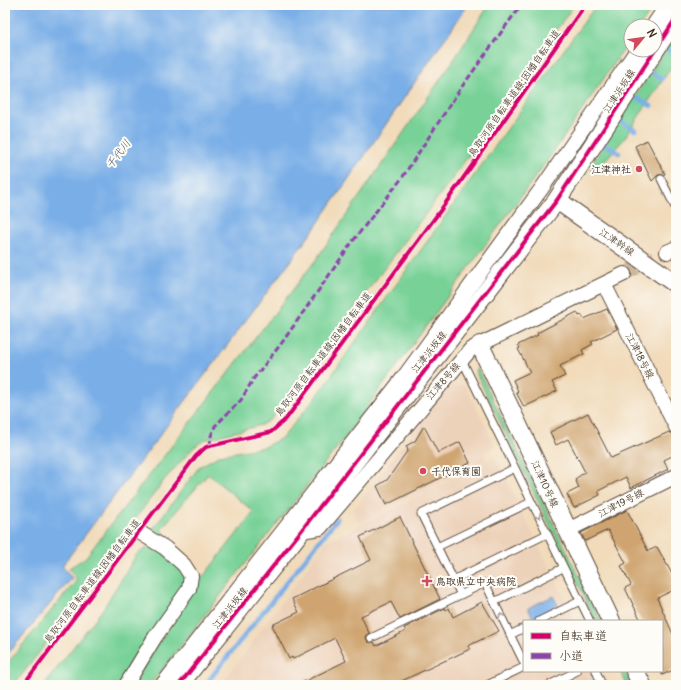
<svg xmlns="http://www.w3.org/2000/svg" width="681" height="690" viewBox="0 0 681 690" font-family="Delius,'Klee One',sans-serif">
<rect width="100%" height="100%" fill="#fdfcf7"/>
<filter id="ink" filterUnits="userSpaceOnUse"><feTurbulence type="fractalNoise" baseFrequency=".025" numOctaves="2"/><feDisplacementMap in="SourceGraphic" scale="8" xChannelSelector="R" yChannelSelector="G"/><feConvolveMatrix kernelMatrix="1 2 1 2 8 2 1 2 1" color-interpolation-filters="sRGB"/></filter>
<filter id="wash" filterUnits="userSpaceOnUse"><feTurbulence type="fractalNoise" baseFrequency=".012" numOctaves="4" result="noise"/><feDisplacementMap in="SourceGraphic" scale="16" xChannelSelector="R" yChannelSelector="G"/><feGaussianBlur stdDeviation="0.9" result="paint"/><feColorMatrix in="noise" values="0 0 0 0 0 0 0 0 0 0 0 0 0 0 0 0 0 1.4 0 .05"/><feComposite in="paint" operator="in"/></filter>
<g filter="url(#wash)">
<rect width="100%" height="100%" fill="#f1dbbb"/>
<!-- built -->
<path fill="#edd2ba" d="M465,385L495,446L483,452L487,460L359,523L353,511L446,387Z
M495,457L576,621H524V671H601L608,685H221L326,542Z"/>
<!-- green -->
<path fill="#78d197" stroke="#5a7e5a" d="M489,5H574L457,172L271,419L261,425L204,440L193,448L165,479L127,530L95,580L14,685H5V666L77,580L69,568L85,558L315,261L455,58Z
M596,5H655L640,26H631V39L552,154L343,440L150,685H131L198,583L254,512L208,474L161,529L179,551L177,554L162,541L153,529L199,467L220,455L264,447L278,440L283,437L316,397Z
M676,33V60L624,139L593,174L591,165Z
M478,369L601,621H596L475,371Z
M147,548L161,551L183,569L186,585L123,685H44L103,609L137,554Z
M620,671H625L632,685H627Z"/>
<!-- water -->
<path fill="#79aee7" stroke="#5a6c82" d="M5,5H468L312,232L62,566L72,578L5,657Z
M553,596L560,609L534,621L528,608Z"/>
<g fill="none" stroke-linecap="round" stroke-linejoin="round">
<!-- stream -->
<path stroke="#79aee7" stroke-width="4.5" d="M668,50L676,56
M653,73L662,79
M637,98L651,106
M622,122L635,130
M606,145L619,153
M205,685L337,519"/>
</g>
<g id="blocks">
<!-- building -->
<path fill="#cfa470" d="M647,140L665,174L658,175L652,181L635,146Z
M607,309L617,329L591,342L593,344L582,350L584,354L560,366L565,376L552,382L557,391L524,407L516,392L518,391L513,380L530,372L518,349L520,348L518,345L538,335L537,333L577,312L579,316L582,315L584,319Z
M588,413L611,458L669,432L674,435L676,439V454L664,460L668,469L631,488L626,477L598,491L600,495L574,508L567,494L579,488L575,479L585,472L568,439L556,445L550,432Z
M424,426L438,453L460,442L470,463L386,505L377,486L387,480L408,450L406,446L415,441Z
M627,510L648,551L657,547L676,581V589L657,598L676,641V669L662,675V621H641L625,588L631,585L621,566L626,563L608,530L585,541L581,533Z
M400,517L440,599L400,619L391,602L361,616L369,633L366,637L368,642H374L376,646L406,631L404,628L445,608L446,610L449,608L453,617L482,602L499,631L468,646L470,649L393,685H297L346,661L335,638L293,659L292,657L289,659L272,625L299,612L292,599L371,560L360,537Z"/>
</g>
</g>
<g filter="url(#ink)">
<use href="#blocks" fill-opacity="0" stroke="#564536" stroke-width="1"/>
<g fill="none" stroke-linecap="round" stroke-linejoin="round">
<!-- minor-tunnel -->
<path stroke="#cdb89c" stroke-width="14" stroke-dasharray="14 7" stroke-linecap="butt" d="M624,274L667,252"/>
<defs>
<path id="service" d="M661,179L676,209
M462,360L590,621
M437,547L531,502
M453,580L547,534
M461,595L421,514L515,468
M494,602L563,568
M539,621L580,601
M510,635L524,628
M371,638L485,583L524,663
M596,671L602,685
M487,685L524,667
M549,685L577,671"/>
<path id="minor" d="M653,26L667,5
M667,252L676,248
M604,284L676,427
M301,531L320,528L471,349L624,274
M566,531L676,476
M126,685L155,637L189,589L191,576L184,565L165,548L139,532
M162,685L403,378L542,188L637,50"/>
<path id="tertiary" d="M557,200L676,284
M480,345L611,621
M635,671L642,685
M179,685L301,531L557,200L676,18"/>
</defs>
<!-- service casing -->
<use href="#service" stroke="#564536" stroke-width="9"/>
<!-- minor casing -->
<use href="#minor" stroke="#564536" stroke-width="16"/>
<!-- tertiary casing -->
<use href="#tertiary" stroke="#564536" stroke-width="20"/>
<!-- service -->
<use href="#service" stroke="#fff" stroke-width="7"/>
<!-- minor -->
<use href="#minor" stroke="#fff" stroke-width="14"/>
<!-- tertiary -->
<use href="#tertiary" stroke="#fff" stroke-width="18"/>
<!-- quiet -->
<path stroke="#8e44ad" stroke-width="3" stroke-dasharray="6 3" stroke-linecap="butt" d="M210,446L211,436L215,426L241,400L254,378L281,344L353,241L402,178L461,88L521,5"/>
<defs>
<path id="cycleway" d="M23,685L196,456L206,447L271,432L286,419L440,211L585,5
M179,685L301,531L557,200L676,18"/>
</defs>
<!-- cycleway casing -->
<use href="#cycleway" stroke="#fdfcf7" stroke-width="6"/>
<!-- cycleway -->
<use href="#cycleway" stroke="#d6006c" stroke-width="4"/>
</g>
<!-- one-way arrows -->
<defs><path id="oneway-chevron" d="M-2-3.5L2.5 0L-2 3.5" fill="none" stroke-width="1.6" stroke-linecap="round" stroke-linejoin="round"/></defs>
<g stroke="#a79f9a">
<use href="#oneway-chevron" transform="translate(538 516) rotate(64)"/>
<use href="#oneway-chevron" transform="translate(501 616) rotate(-116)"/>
</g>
</g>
<!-- markers -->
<g fill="#d1495b" stroke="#fdfcf7" stroke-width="1.5">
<circle cx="639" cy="169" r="4"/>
<circle cx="423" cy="471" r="4"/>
<path d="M425 575h4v4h4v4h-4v4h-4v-4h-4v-4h4z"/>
</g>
<g text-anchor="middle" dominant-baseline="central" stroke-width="4" stroke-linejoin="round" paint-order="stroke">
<!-- street labels -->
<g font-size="10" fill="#3b2a1e" stroke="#fdfcf7">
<text transform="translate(619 91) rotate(-57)">江津浜坂線</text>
<text transform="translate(514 93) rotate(-55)">鳥取河原自転車道線;因幡自転車道</text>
<text transform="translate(617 242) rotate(35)">江津幹線</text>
<text transform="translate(429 352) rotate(-52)">江津浜坂線</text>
<text transform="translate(323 354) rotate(-53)">鳥取河原自転車道線;因幡自転車道</text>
<text transform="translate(640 356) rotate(63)">江津18号線</text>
<text transform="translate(443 381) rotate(-49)">江津8号線</text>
<text transform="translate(545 484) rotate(65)">江津10号線</text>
<text transform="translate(621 503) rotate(-27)">江津19号線</text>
<text transform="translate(92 581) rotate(-53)">鳥取河原自転車道線;因幡自転車道</text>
<text transform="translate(230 608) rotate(-52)">江津浜坂線</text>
</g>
<!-- poi labels -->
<g font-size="10" font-weight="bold" fill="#3b2a1e" stroke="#fdfcf7" text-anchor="start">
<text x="631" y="169" text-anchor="end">江津神社</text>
<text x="431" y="471">千代保育園</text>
<text x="436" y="581">鳥取県立中央病院</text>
</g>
<!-- water labels -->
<g font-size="11" font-style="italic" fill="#515864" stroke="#fdfcf7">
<text transform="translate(118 154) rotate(-53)">千代川</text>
</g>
</g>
<!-- margin -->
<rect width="681" height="690" fill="none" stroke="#fdfcf7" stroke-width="20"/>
<!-- legend -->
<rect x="523" y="620" width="140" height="52" fill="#fdfcf7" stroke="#afa8a0"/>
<rect x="531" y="633" width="20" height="6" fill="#d6006c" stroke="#afa8a0"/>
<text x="559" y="640" font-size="12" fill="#3b2a1e">自転車道</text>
<rect x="531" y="653" width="20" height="6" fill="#8e44ad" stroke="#afa8a0"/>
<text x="559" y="660" font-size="12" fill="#3b2a1e">小道</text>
<!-- north arrow -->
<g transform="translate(643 38) rotate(61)"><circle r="19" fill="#fdfcf7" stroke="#afa8a0"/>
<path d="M0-3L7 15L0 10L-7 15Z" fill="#d1495b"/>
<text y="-6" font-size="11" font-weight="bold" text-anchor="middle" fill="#3b2a1e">N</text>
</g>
</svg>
